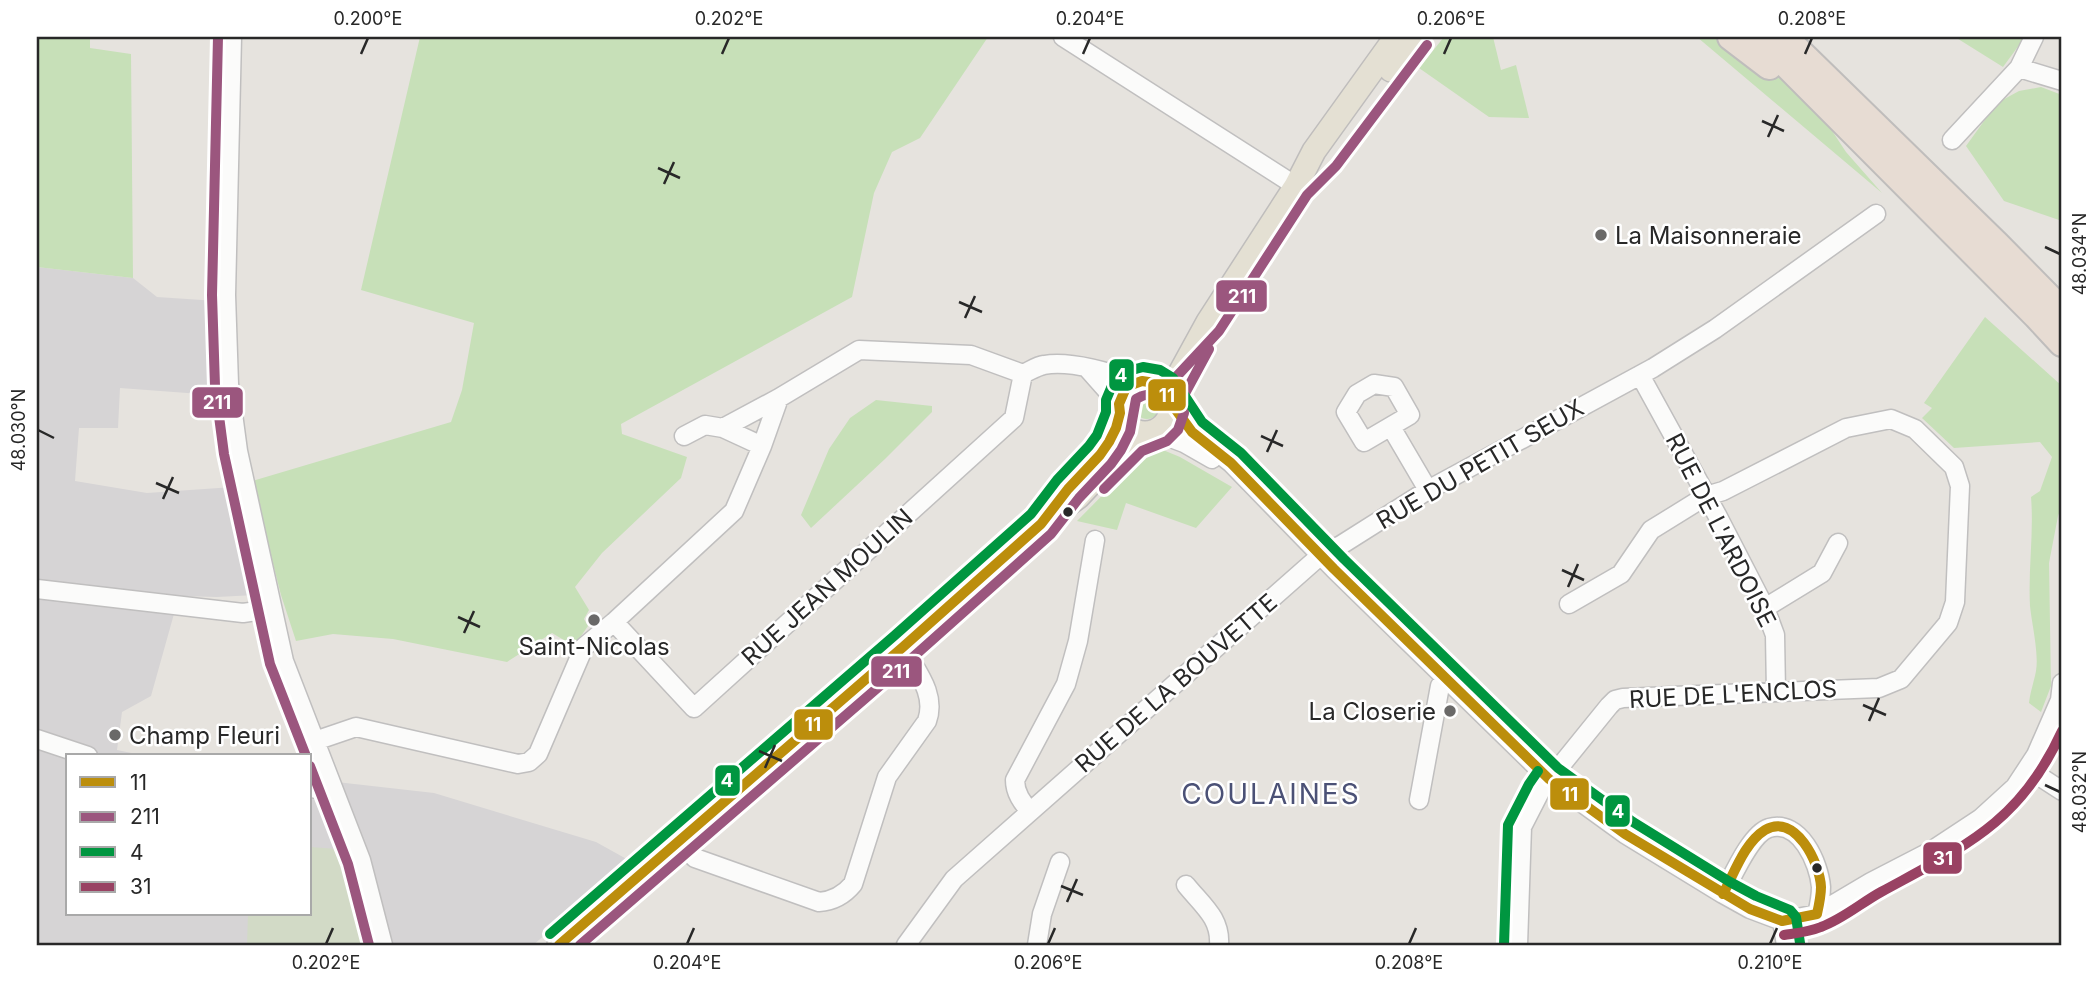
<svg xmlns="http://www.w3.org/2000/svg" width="2099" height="982" viewBox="0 0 2099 982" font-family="Inter,sans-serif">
<rect width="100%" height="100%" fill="#e6e3de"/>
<!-- industrial -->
<path fill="#d6d4d5" d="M37,267L133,278L157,297L217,301L214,395L120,388L118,428H79L75,481L147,493L233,487L255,595L217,597L179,596L151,696L122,712L117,750L146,756H68V914H310V779L434,793L596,842L632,862L533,945H37Z"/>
<!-- green -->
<path fill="#c7e0b8" d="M37,37H90V48L131,54L133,278L37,267Z
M420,37H988L920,138L892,152L874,193L852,297L621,424L622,434L687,457L681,478L602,553L575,587L589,610L584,619L588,626L574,646L552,633L507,662L393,639L333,634L296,641L281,595L252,481L451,422L462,390L474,323L361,290Z
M1444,37H1493L1501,70L1516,65L1529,118L1489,117L1419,68Z
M1697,37H1731L1763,60L1821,114L1846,152L1882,193Z
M1955,37H2025L2003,67Z
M2041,87L2062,95V221L2004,201L1966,146L1997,103L2019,91Z
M1985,317L2062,386V505L2058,516L2049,563L2051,686L2041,712L2029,703C2030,692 2034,682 2036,671C2039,654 2032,625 2030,606C2028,570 2034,533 2031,497L2040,491L2052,457L2040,442L1954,448L1922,418L1932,408L1924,403Z
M1134 406a13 13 0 1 1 26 0a13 13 0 1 1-26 0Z
M876,400L932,406V412L885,459L811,528L801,515L829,449L850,418Z
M1163,450L1180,457L1232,487L1196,528L1126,503L1117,530L1077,521L1143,454Z"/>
<!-- cemetery -->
<path fill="#d2dac6" d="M310,847L351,850L361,879L356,887L359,898L366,900L374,945H247L248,914H310Z"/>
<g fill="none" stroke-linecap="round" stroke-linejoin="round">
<defs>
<path id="minor" d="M232,37L226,295L229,384L238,451L284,661L361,860L383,945
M1063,37L1296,186
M2019,68L2062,81
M1952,140L2019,68L2034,37
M1088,369L1119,404
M1640,375L1717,515L1765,608L1775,635L1776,692
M1374,384L1394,387L1410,415L1364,442L1346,412L1357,394Z
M1171,403L1192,432L1231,463L1334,569L1549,779L1625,834L1723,894L1750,909L1782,921L1817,914L1871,882L1931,851L1981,818L2015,787L2036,755L2060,700L2062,683
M1391,427L1428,490
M1155,432L1184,443L1212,459
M684,436L705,425L723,428
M762,446L723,428L779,398
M37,589L243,613L272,609
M1765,608L1822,573L1838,543
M614,622L694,708L1014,418L1023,374
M37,739L88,756
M315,741L356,727L518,764L529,762L538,754L584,647L614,622L734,511L762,446L779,398L859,350L971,355L1023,374C1030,371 1037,366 1044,365C1071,360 1112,373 1137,382
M2028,769L2062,791
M310,788L329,790L333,788
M1419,800L1440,686L1446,678
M1031,811C1022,804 1015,792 1015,780L1066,684L1078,641L1095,540
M678,842L695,858L819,902C833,901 844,895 853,884L887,777L927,721C937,693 915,670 903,647
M1186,885C1202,905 1221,918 1219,945
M1723,894C1732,878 1750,834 1769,828C1800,819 1819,863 1821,887C1821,895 1819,906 1817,914
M1782,921L1786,945
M906,945L954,879L1321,555L1341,545L1428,490L1653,368L1715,329L1876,214
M1037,945L1042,914L1060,862
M1518,945L1522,827L1541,790L1609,706L1615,700L1623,698L1879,688L1901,679L1948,623L1955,602L1960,486L1954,467L1915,429L1891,419L1846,428L1723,491L1706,496L1651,530L1621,574L1569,604"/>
<path id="major" d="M1391,70L1416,37
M1119 407a26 26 0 1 1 52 0a26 26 0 1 1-52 0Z
M1168,395L1208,322L1296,186L1314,151L1396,37
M1090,466C1105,450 1114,434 1120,413
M559,945L903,647L1041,524L1078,497L1109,464L1133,441L1144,433"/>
<path id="highway" d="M1731,37L1769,66
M1759,37L2037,316L2062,343
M1789,42L1997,245L2062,311"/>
</defs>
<!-- minor casing -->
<use href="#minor" stroke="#c0bfbf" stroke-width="21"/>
<!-- major casing -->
<use href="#major" stroke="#bfbdbc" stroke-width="26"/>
<!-- highway casing -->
<use href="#highway" stroke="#bfbdbc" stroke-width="30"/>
<!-- minor -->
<use href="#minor" stroke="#fbfbfa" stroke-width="18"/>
<!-- major -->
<use href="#major" stroke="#e4e0d3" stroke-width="23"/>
<!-- highway -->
<use href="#highway" stroke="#e7dcd3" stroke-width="26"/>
<defs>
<path id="bus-1" d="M1723,894C1734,874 1744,843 1765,830C1795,812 1820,863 1821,887C1821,896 1819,905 1817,914
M559,945L903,647L1041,524L1068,489L1100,455L1109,442L1116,428L1120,413L1119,404L1125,390L1131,385L1142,381L1155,383L1163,388L1171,403L1192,432L1231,463L1334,569L1549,779L1625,834L1750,909L1782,921L1817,914"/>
<path id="bus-2" d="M218,37L212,295L215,386L224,454L270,664L306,756
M1104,489L1142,451L1167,441L1178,430L1184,413L1183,397L1209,349
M310,766L348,864L369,945
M580,945L912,658L1051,534L1079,498L1111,464L1121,450L1130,432L1136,399L1142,396L1154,393L1177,376L1219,331L1307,195L1336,166L1427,45"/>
<path id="bus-3" d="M550,934L894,636L1031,514L1057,480L1089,446L1097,435L1106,412V400L1114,381L1125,372L1143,367L1160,370L1173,378L1202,422L1241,453L1344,559L1558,768L1633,822L1730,882L1756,896L1790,910L1796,917L1800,943
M1504,945L1508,825L1529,784L1538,771"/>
<path id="bus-4" d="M1784,935C1797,933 1809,932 1821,927C1843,919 1861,903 1881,892C1965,846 2020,823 2062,731"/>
</defs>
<!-- bus-1 casing -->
<use href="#bus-1" stroke="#fff" stroke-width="16"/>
<!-- bus-2 casing -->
<use href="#bus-2" stroke="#fff" stroke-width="16"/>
<!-- bus-3 casing -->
<use href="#bus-3" stroke="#fff" stroke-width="16"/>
<!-- bus-4 casing -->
<use href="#bus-4" stroke="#fff" stroke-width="16"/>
<!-- bus-1 -->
<use href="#bus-1" stroke="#bc8e0c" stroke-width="10"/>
<!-- bus-2 -->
<use href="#bus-2" stroke="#9b567e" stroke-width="10"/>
<!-- bus-3 -->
<use href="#bus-3" stroke="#009640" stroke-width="10"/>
<!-- bus-4 -->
<use href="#bus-4" stroke="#994263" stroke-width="10"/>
</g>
<!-- ticks -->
<path fill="none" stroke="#282828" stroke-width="2.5" d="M361,54L368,38M722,54L729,38M1083,54L1090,38M1444,54L1451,38M1805,54L1812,38M1762,121L1784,131M1768,137L1778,115M658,168L680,178M664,184L674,162M2045,247L2060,254M959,302L982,312M965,318L975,296M38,430L54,438M1261,436L1283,446M1267,452L1277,430M156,483L179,493M163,499L173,477M1562,570L1584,580M1568,587L1578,564M458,617L480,627M464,633L474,611M1863,705L1886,715M1869,721L1879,698M759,751L782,761M765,768L775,745M2045,785L2060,792M1061,886L1083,895M1067,902L1077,879M326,944L333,928M687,944L694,928M1048,944L1055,928M1409,944L1416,928M1770,944L1777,928"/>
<!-- markers -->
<g fill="#6a6968" stroke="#fff" stroke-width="2.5">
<circle cx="1601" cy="235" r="7"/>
<circle cx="594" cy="620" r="7"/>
<circle cx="1450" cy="711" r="7"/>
<circle cx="115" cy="735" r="7"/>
</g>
<g fill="#282828" stroke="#fff" stroke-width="2.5">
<circle cx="1068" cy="512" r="6"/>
<circle cx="1817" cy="868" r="6"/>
</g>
<g text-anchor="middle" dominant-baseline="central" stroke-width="5" stroke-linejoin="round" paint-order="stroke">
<!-- poi labels -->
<g font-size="24" fill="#282828" stroke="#fff" text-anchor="start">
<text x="1615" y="235">La Maisonneraie</text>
<text x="594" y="646" text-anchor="middle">Saint-Nicolas</text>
<text x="1436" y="711" text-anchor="end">La Closerie</text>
<text x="129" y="735">Champ Fleuri</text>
</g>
<!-- street labels -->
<g font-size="24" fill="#282828" stroke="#fff">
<text transform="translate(1480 464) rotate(-30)">RUE DU PETIT SEUX</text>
<text transform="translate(1721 530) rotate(63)">RUE DE L'ARDOISE</text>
<text transform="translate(827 587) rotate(-42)">RUE JEAN MOULIN</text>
<text transform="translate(1176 683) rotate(-41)">RUE DE LA BOUVETTE</text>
<text transform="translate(1733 694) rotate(-3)">RUE DE L'ENCLOS</text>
</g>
<!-- quarter labels -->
<g font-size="28" letter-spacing="2" fill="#4b5176" stroke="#fff">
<text x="1271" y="794">COULAINES</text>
</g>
</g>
<g stroke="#fff" stroke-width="2.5">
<rect x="1215" y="279" width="53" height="34" rx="7" fill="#9b567e"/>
<rect x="1108" y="358" width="27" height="34" rx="7" fill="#009640"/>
<rect x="1147" y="378" width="40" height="34" rx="7" fill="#bc8e0c"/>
<rect x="191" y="386" width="53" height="33" rx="7" fill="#9b567e"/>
<rect x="870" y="655" width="53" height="33" rx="7" fill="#9b567e"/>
<rect x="793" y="708" width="41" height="33" rx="7" fill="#bc8e0c"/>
<rect x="714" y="764" width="27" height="33" rx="7" fill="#009640"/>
<rect x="1549" y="777" width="41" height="34" rx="7" fill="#bc8e0c"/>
<rect x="1604" y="794" width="27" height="34" rx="7" fill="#009640"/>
<rect x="1922" y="841" width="41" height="34" rx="7" fill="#994263"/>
</g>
<g font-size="19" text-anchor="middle" font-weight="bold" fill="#fff">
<text x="1242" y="303">211</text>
<text x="1121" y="382">4</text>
<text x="1167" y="402">11</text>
<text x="217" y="409">211</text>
<text x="896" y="678">211</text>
<text x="813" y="731">11</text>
<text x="727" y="787">4</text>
<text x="1570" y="801">11</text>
<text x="1618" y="818">4</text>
<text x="1943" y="865">31</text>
</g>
<!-- border -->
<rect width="2099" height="982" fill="none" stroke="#ffffff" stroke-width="77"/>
<!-- legend -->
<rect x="66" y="754" width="245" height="161" fill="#ffffff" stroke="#a9a9a9" stroke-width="2"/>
<rect x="80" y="777" width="35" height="10" fill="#bc8e0c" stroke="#a9a9a9" stroke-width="2"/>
<text x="130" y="790" font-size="21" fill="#282828">11</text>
<rect x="80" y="812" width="35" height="10" fill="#9b567e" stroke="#a9a9a9" stroke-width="2"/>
<text x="130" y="824" font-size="21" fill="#282828">211</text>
<rect x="80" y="847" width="35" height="10" fill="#009640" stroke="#a9a9a9" stroke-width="2"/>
<text x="130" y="860" font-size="21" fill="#282828">4</text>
<rect x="80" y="882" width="35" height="10" fill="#994263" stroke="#a9a9a9" stroke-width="2"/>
<text x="130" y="894" font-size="21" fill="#282828">31</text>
<rect x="38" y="38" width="2022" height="906" fill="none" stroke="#282828" stroke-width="2.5"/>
<g font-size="18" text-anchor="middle" fill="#282828">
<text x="368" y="25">0.200°E</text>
<text x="729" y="25">0.202°E</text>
<text x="1090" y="25">0.204°E</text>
<text x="1451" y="25">0.206°E</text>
<text x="1812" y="25">0.208°E</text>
<text transform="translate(2080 254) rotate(-90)" y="6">48.034°N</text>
<text transform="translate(19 430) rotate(-90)" y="6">48.030°N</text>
<text transform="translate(2080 792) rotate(-90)" y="6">48.032°N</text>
<text x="326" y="969">0.202°E</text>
<text x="687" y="969">0.204°E</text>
<text x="1048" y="969">0.206°E</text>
<text x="1409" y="969">0.208°E</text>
<text x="1770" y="969">0.210°E</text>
</g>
</svg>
